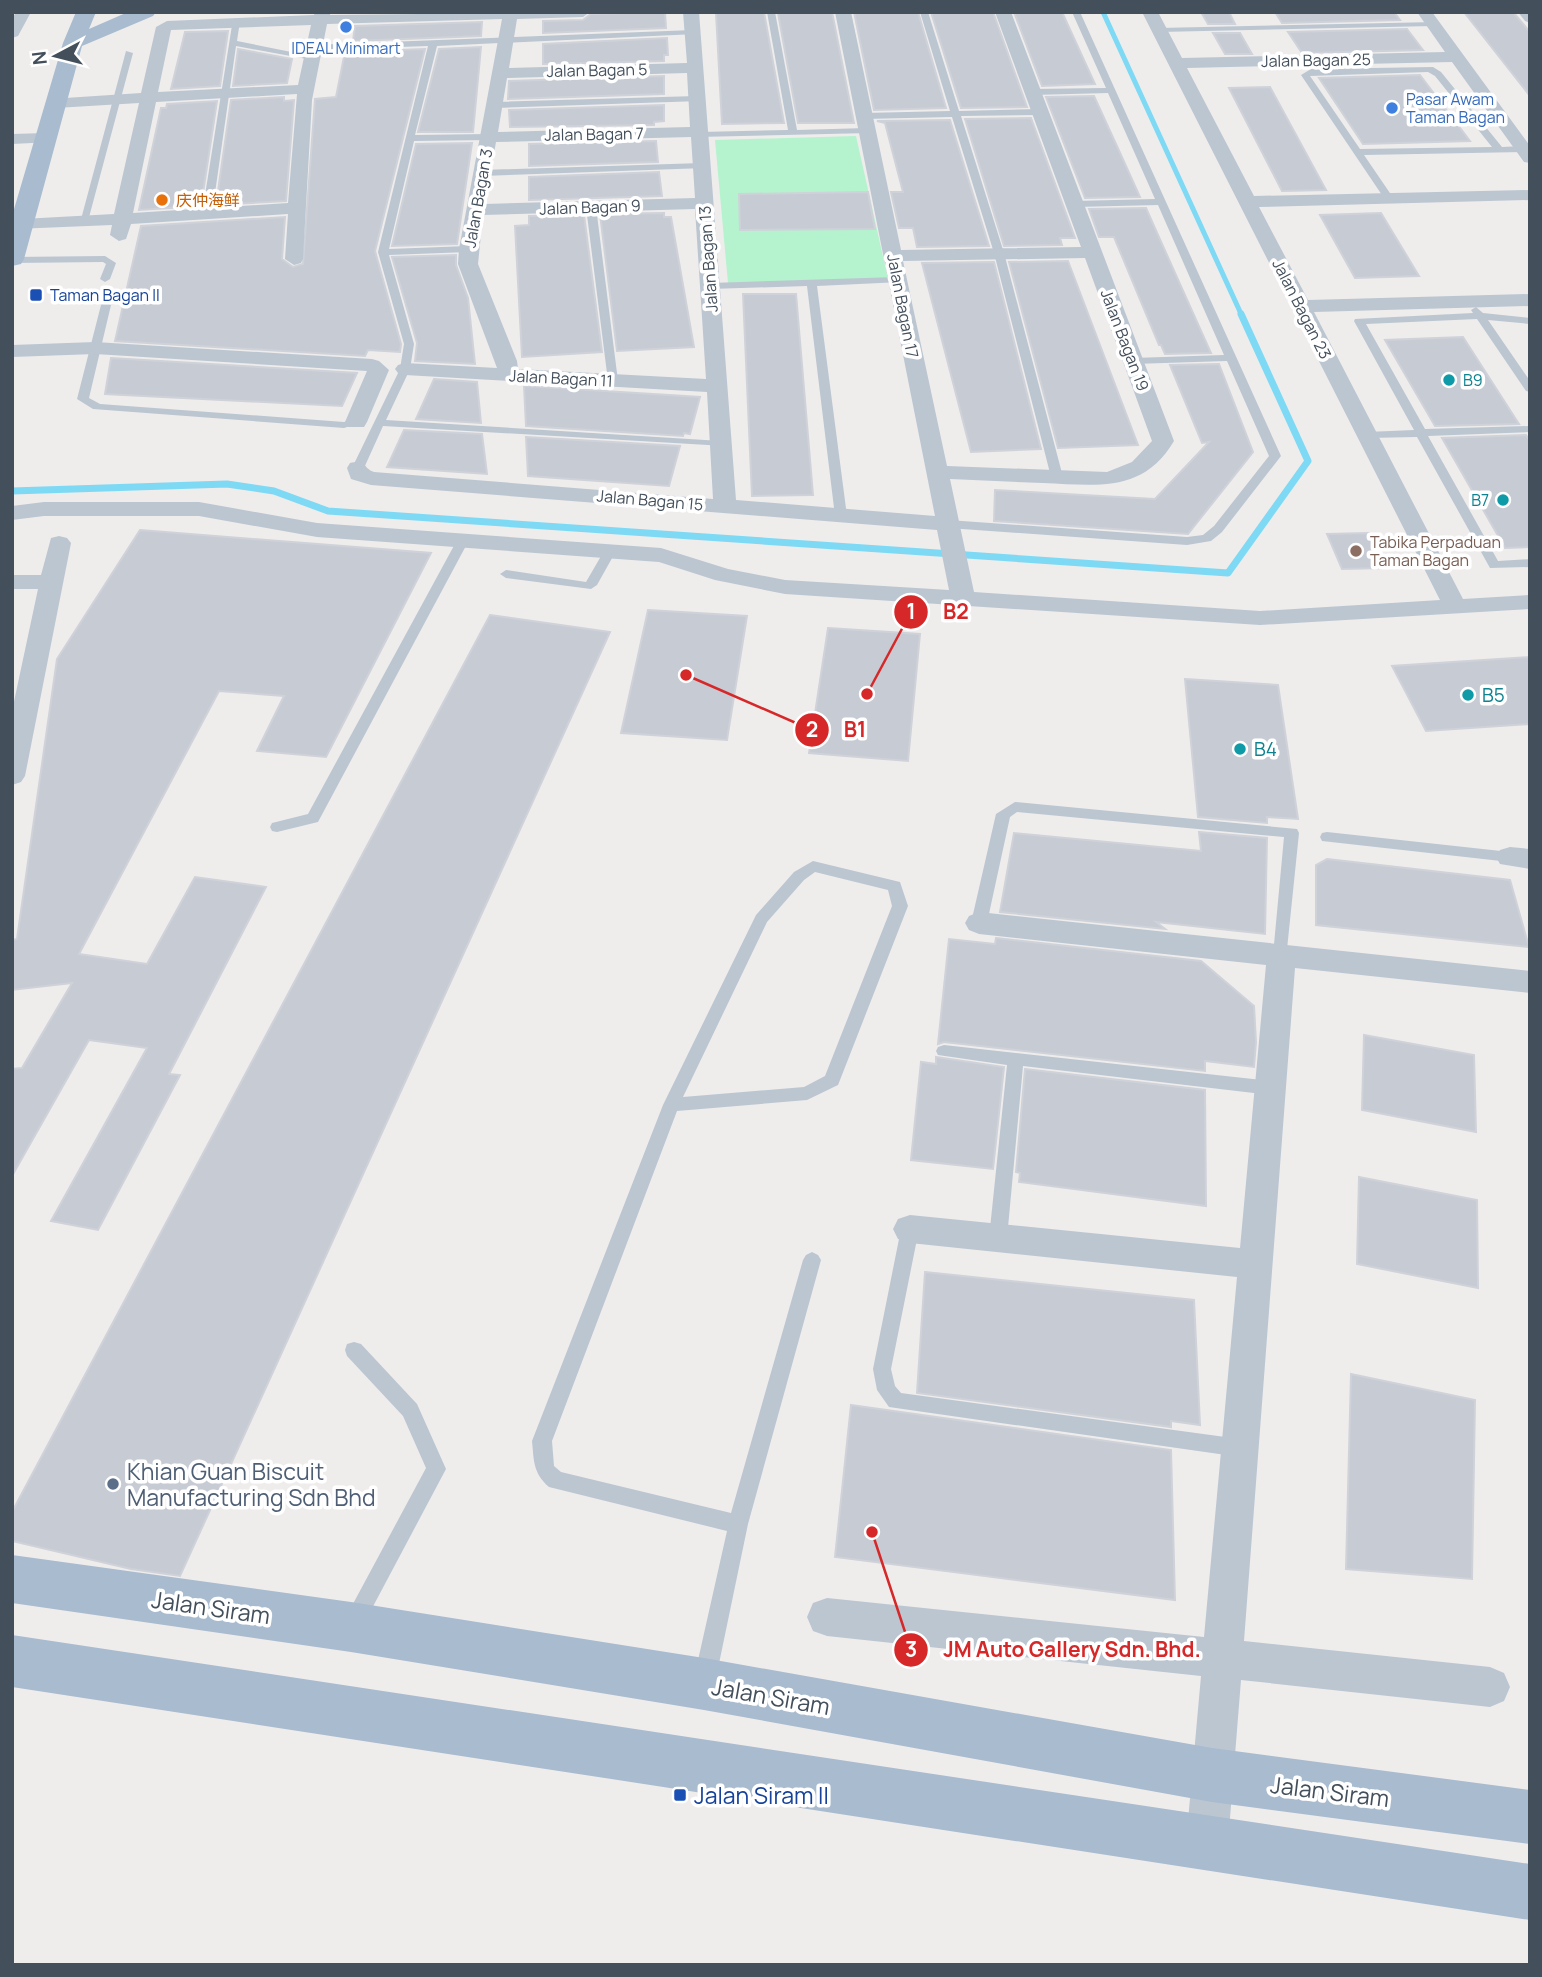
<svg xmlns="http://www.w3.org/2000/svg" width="1542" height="1977" viewBox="0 0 1542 1977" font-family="Manrope,'Noto Sans SC',sans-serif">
<rect width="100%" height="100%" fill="#efecec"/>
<!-- green -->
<path fill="#b4f3ce" d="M856,136L888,279L728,283L715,140Z"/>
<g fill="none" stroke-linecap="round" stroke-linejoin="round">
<!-- stream-far1 -->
<path stroke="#7dd9f4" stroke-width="5" d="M1103,12L1242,316"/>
<!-- stream -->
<path stroke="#7dd9f4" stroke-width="7" d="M12,491L227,484L274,491L328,511L1228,573L1308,461L1241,314"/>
</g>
<!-- building -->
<path fill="#c7cbd3" stroke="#cfd2d9" stroke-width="2" d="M665,12L666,28L543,33V21L583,20L591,14Z
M764,12L784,123L722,124L716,13Z
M832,12L854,123H798L778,13Z
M854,12H918L946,108L874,110Z
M931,12H993L1027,107L961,108Z
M1014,12H1062L1095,84L1042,86Z
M1201,12H1229L1235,24H1208Z
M1275,12H1394L1400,20L1282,23Z
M1464,12H1513L1530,32V96Z
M482,22L481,36L353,41L355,26Z
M1407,29L1423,50L1302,53L1288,32Z
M228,31L220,86L171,89L185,32Z
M1213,33H1240L1252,54H1225Z
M667,38L668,55H664V61L543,64V44Z
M481,47L473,132H418L439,49Z
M238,49L292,59L287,83L233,86Z
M425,49L375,251L401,344L400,352L368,350L365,356L115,341L141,226L285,217L282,259L293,267L303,264L315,99L336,97L345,52Z
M1420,75L1470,141L1363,144L1319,78Z
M664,76V94L508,99L509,81Z
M1270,87L1326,190L1282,191L1229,88Z
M1094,96L1121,155L1140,197L1085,198L1046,97Z
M284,97V101L294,100L286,201L216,205L231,100Z
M217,101L201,206L139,210L161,108H166L167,104Z
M664,105V121L654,122V125L510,127L509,110Z
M1031,118L1075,238H1060L1062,245L1004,246L965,119Z
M950,120L989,246L917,247L913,228H899L891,192H903L885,123L877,121Z
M656,141L658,162L529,166V144Z
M472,143L457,244L392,246L416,144Z
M659,172L662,196L529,200V177Z
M868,192L875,229L740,230L739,194Z
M1146,208L1158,235L1211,353L1165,354L1161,345H1159L1114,237H1099L1089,209Z
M664,213V217H671L694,347L617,351L600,214Z
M1381,213L1419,276L1355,278L1320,215Z
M584,215L602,352L522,357L515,226L529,225V216Z
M456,255V265L468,298L475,364L415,361L417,343L392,257Z
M1068,261L1138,445L1058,448L1009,262Z
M994,262L1041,449L971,452L922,263Z
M743,294H796L813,495L752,496Z
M1463,337L1519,424L1435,426L1385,340Z
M111,358L357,373L342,406L105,394Z
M1219,364L1253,452L1188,534L994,521L995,490L1155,499L1209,442L1202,443L1170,365Z
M434,379L477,382L481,423L416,419Z
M524,386L700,397L690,434L684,433L683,436L526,426Z
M404,430L482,434L487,474L387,467Z
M1526,435L1530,441V547L1505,548L1442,438Z
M526,437L680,446L669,486L528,476Z
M140,530L431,553L326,757L257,751L284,696L219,691L79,954L147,964L195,877L266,887L169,1074L180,1075L98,1230L51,1221L147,1048L89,1040L12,1176V1069L22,1068L72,983L12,990V940L17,939L57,659Z
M1369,533L1384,568L1342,569L1327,534Z
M648,610L747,616L727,740L621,733Z
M490,615L610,632L180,1576L131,1569L12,1541V1512Z
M828,628L920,634L908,761L809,753Z
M1530,657V724L1426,731L1392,666Z
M1185,679L1278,685L1298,819L1267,817V823L1198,817Z
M1199,832L1267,838L1265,934L1156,922L1165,929L1000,912L1014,833L1201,851Z
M1327,859L1510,880L1529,947L1316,925V865Z
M996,938L1201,961L1254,1006L1256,1042L1254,1067L1205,1061V1071L944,1042L938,1044L949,939L995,944Z
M1364,1035L1474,1055L1476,1132L1362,1110Z
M936,1057L1004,1067L993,1169L911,1160L921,1062L936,1064Z
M1025,1069L1205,1090L1206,1206L1019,1182L1020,1173L1016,1172Z
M1359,1177L1477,1200L1478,1288L1357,1264Z
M925,1272L1194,1300L1200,1425L1171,1421V1427L917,1393Z
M1351,1374L1475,1400L1472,1579L1346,1569Z
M851,1405L1171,1450L1175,1600L835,1557Z"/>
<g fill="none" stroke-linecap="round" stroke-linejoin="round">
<!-- service -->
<path fill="#bbc6d1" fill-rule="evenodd" d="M767,12H775L797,130L867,128L872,131L870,133L697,137V133L700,132L788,130Z
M920,12H928L959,111L1040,109L1044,112L1040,115L961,116L1004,253L1063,477L1061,479H1053L1051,477L994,253L952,117L864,119L860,116L864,113L950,111Z
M1072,12H1080L1281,456L1222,532L1211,541L1187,545L948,528L942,524L948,520L1187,537L1203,535L1214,526L1269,456L1227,361L1133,364L1128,361L1133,358L1224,355L1158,205L1075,207L1070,204L1075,201L1155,199L1108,93L1033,95L1029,92L1033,89L1106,88Z
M233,19L240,21L237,41L316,57L312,60L236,46L212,214L207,217L202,214Z
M1436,22V26H1433L1159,32L1155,30L1159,28Z
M693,30L697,32L696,34L437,46L415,135L488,134L493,137L488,140L414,141L389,249L468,246L473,249L468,252L389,255L414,344L410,369L386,420L721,441L725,442V446L383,426L364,468L358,471L354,470L352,468L400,369L404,344L378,252L428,46L313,50L309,47L310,45Z
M126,51L133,53L88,221L80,223Z
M1433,67L1441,72L1502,147L1523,146L1528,149L1523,152L1364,155L1394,199L1386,201L1301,75L1311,69ZM1428,72L1435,76L1492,147L1360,149L1310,76Z
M697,96L700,97V101L494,108L490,105L494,102Z
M702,163L705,164V168L482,176L477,173L482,170Z
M591,204L596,207L618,381L613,384L608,381L586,207Z
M12,257L105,256L116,263L110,279L105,282L100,279L106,264L103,262L12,263Z
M897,277L901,278V282L817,286L847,516L841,520L835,516L807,286L710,289L705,286L710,283Z
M106,302L111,305L89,398L100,404L344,422L356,419L362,422L344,428L93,409L77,399L101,305Z
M1476,307L1483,313L1530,318V324L1488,320L1530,381V392L1526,391L1477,319L1366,324L1425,429L1530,426V432L1428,436L1498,561L1530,559V567L1490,568L1417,437L1367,438L1361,435L1367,432L1414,430L1354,321L1355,319L1473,313L1471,310Z
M462,538L468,542L318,822L277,832L272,831L270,827L272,823L308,814L456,542Z
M610,547L616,551L597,585L591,589L506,578L500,574L506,570L586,582L604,551Z
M1015,802L1297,829L1299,833L1286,959H1276L1273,955L1284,837L1017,812L1010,817L987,923L984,927H974L971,923L996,814Z
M1327,832L1510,852L1517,857L1510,862L1322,841L1320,837L1322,833Z
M813,861L900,882L908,906L840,1080L838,1085L807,1100L677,1111L552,1441L554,1466L561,1472L731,1513L803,1260L806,1255L812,1252L818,1255L821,1260L748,1524L716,1678L712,1685L705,1689L698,1685L694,1678L727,1531L549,1487C533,1473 534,1461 532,1441L663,1105L756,915L794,872ZM815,872L888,890L892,906L825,1076L804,1087L683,1097L767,922L804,880Z
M944,1045L1271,1081L1277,1083L1279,1088L1277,1093L1271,1095L1023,1066L1007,1238L1004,1243L998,1246L992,1243L989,1238L1007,1065L938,1055L936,1051L938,1047Z
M910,1222L916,1224L919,1229L891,1369L895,1386L901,1393L1240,1439L1247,1442L1250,1448L1247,1454L1240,1457L889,1407L877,1390L873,1369L901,1229L904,1224Z
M354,1342L361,1344L417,1404L446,1469L361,1629L354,1632L347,1629L344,1622L347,1615L426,1468L403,1416L347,1356L345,1350L347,1344Z"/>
<!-- minor -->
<path fill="#bbc6d1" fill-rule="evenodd" d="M16,12H31L18,36L12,38V19Z
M315,12H331L330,15L590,12L583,17L517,19L509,68L687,63L683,12H699L736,500L935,516L835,12H851L901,250L1081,247L995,12H1011L1174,441C1143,494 1095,485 1043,483C1012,482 981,480 950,479L974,592L1260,611L1440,600L1142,12H1158L1182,58L1445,52L1417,12H1432L1530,146V163L1524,162L1452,62L1187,68L1254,196L1530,190V200L1259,207L1308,300L1530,294V306L1314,312L1463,599L1530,595V609L1260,625L785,594L715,580L659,562L317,537L199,516H44L12,520V506L44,502H199L317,523L661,548L728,569L785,580L949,590L937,530L371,485L351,479L347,468L350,463C368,459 362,468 374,472L713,499L707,392L405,375L398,373L395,369L398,365L405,363L497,368L458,264L459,249L502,19L327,24L312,100L303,259L301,263L294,265L285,259L288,214L131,224L126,239L119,241L110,235L112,225L15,229L13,225L22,219L114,214L139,103L56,108L48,103L50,99L141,93L156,27L167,21L314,15ZM311,25L298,85L158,92L171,30ZM687,73L690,127L498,132L507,78ZM297,94L288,203L133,213L156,102ZM691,137L695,198L485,204L496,142ZM695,209L706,379L518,369L517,361L478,264L483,215ZM1085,258L1152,441L1132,462L1107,472L947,466L903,261Z
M1518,12H1530V23L1525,21Z
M46,133L55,138L52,142L12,144V134Z
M95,342L372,359L379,361L389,370L367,422L364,427H348L345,422L367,371L95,354L12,357V345Z
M59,536L67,538L71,543L25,776L21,782L12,785V711L38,589H12V575H41L51,538Z
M1510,847L1530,849V869L1500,864L1496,857L1500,850Z
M979,912L1530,971V993L1295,968L1244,1641L1490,1667L1504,1673L1510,1687L1504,1701L1490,1707L1241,1680L1228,1843L1222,1858L1207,1864L1192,1858L1186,1843L1201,1676L827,1636L813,1631L807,1617L813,1603L827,1598L1204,1637L1237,1277L910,1243L898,1239L893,1229L898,1219L910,1215L1240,1248L1266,965L979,934L969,930L965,923L969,916Z"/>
<!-- primary -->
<path fill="#a8bbcf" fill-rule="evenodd" d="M76,12H96L89,29L128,12H156L153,16L82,46L24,259L21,264L12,266V216L63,43Z
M12,1555L351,1602L704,1658L1212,1748L1530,1790V1844L1212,1802L704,1710L351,1652L12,1603Z
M12,1635L1530,1864V1920L12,1687Z"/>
</g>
<!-- markers -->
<g fill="#3f7fe0" stroke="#fff" stroke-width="2.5">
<circle cx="346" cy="27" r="7"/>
<circle cx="1392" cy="108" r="7"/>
</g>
<circle fill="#e8710a" stroke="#fff" stroke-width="2.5" cx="162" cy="200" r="7"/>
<g fill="#1a4fb4" stroke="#fff" stroke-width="2.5">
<rect x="29" y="288" width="14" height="14" rx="3.5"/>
<rect x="673" y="1788" width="14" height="14" rx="3.5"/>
</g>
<g fill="#0f9aa8" stroke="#fff" stroke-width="2.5">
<circle cx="1449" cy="380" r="7"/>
<circle cx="1503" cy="500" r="7"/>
<circle cx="1468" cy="695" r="7"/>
<circle cx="1240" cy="749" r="7"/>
</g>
<circle fill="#8d6e63" stroke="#fff" stroke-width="2.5" cx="1356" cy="551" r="7"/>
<circle fill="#5c6f8a" stroke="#fff" stroke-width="2.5" cx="113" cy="1484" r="7"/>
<g text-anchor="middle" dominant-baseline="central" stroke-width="7" stroke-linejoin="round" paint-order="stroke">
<!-- far-shop labels -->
<g font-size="16" fill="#366cbe" stroke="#fff">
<text x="346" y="48">IDEAL Minimart</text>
<text x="1406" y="99" text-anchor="start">Pasar Awam<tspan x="1406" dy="18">Taman Bagan</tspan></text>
</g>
<!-- far-street labels -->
<g font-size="16" fill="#434f5b" stroke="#fff">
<text transform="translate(1316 60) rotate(-1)">Jalan Bagan 25</text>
<text transform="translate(597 70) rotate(-1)">Jalan Bagan 5</text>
<text transform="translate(594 134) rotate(-1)">Jalan Bagan 7</text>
<text transform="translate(478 198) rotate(-80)">Jalan Bagan 3</text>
<text transform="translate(590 207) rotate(-2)">Jalan Bagan 9</text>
<text transform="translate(708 259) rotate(-94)">Jalan Bagan 13</text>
<text transform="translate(903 306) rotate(79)">Jalan Bagan 17</text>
<text transform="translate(1302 309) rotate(63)">Jalan Bagan 23</text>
<text transform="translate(1125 340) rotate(69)">Jalan Bagan 19</text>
<text transform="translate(561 378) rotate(3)">Jalan Bagan 11</text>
<text transform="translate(650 500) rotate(5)">Jalan Bagan 15</text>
</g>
<!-- far-food labels -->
<g font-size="16" fill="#c56008" stroke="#fff" text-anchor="start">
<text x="176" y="200">庆仲海鲜</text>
</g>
<!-- far-transit labels -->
<g font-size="16" fill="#164399" stroke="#fff" text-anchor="start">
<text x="50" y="295">Taman Bagan II</text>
</g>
<!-- far-culture labels -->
<g font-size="16" fill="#0d838f" stroke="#fff" text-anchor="start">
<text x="1463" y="380">B9</text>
<text x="1489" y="500" text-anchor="end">B7</text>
</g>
<!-- far-education labels -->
<g font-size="16" fill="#785e54" stroke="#fff" text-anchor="start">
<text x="1370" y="542">Tabika Perpaduan<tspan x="1370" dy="18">Taman Bagan</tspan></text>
</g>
<!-- culture labels -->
<g font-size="19" fill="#0d838f" stroke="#fff" text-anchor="start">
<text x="1482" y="695">B5</text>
<text x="1254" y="749">B4</text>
</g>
<!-- near-service labels -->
<g font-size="23" fill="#4e5e75" stroke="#fff" text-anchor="start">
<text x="127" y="1471">Khian Guan Biscuit<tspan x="127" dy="26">Manufacturing Sdn Bhd</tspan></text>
</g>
<!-- near-street labels -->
<g font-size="23" fill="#434f5b" stroke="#fff">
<text transform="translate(211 1607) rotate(8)">Jalan Siram</text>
<text transform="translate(771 1696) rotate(10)">Jalan Siram</text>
<text transform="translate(1330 1791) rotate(7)">Jalan Siram</text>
</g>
<!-- near-transit labels -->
<g font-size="23" fill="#164399" stroke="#fff" text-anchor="start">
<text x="694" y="1795">Jalan Siram II</text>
</g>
</g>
<!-- callouts -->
<path fill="none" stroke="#d62828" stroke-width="2.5" d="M867 694L911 612M686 675L812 730M872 1532L911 1650"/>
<g fill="#d62828" stroke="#fff" stroke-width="2.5">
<circle cx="867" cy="694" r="7"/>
<circle cx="686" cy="675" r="7"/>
<circle cx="872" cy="1532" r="7"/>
<circle cx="911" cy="612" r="18"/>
<circle cx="812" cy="730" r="18"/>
<circle cx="911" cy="1650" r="18"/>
</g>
<g font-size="21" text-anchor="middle" font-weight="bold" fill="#fff">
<text x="911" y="619">1</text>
<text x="812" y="737">2</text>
<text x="911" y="1657">3</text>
</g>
<g font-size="21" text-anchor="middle" font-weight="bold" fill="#d62828" stroke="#fff" stroke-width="7" stroke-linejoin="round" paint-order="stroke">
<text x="956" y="619">B2</text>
<text x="855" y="737">B1</text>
<text x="1072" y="1657">JM Auto Gallery Sdn. Bhd.</text>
</g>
<!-- border -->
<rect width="1542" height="1977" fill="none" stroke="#434f5b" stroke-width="28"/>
<!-- north arrow -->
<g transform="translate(56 56) rotate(263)" stroke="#ffffff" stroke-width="5" paint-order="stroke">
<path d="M0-5L12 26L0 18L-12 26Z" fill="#434f5b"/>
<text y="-10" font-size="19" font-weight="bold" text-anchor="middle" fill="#434f5b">N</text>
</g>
</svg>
